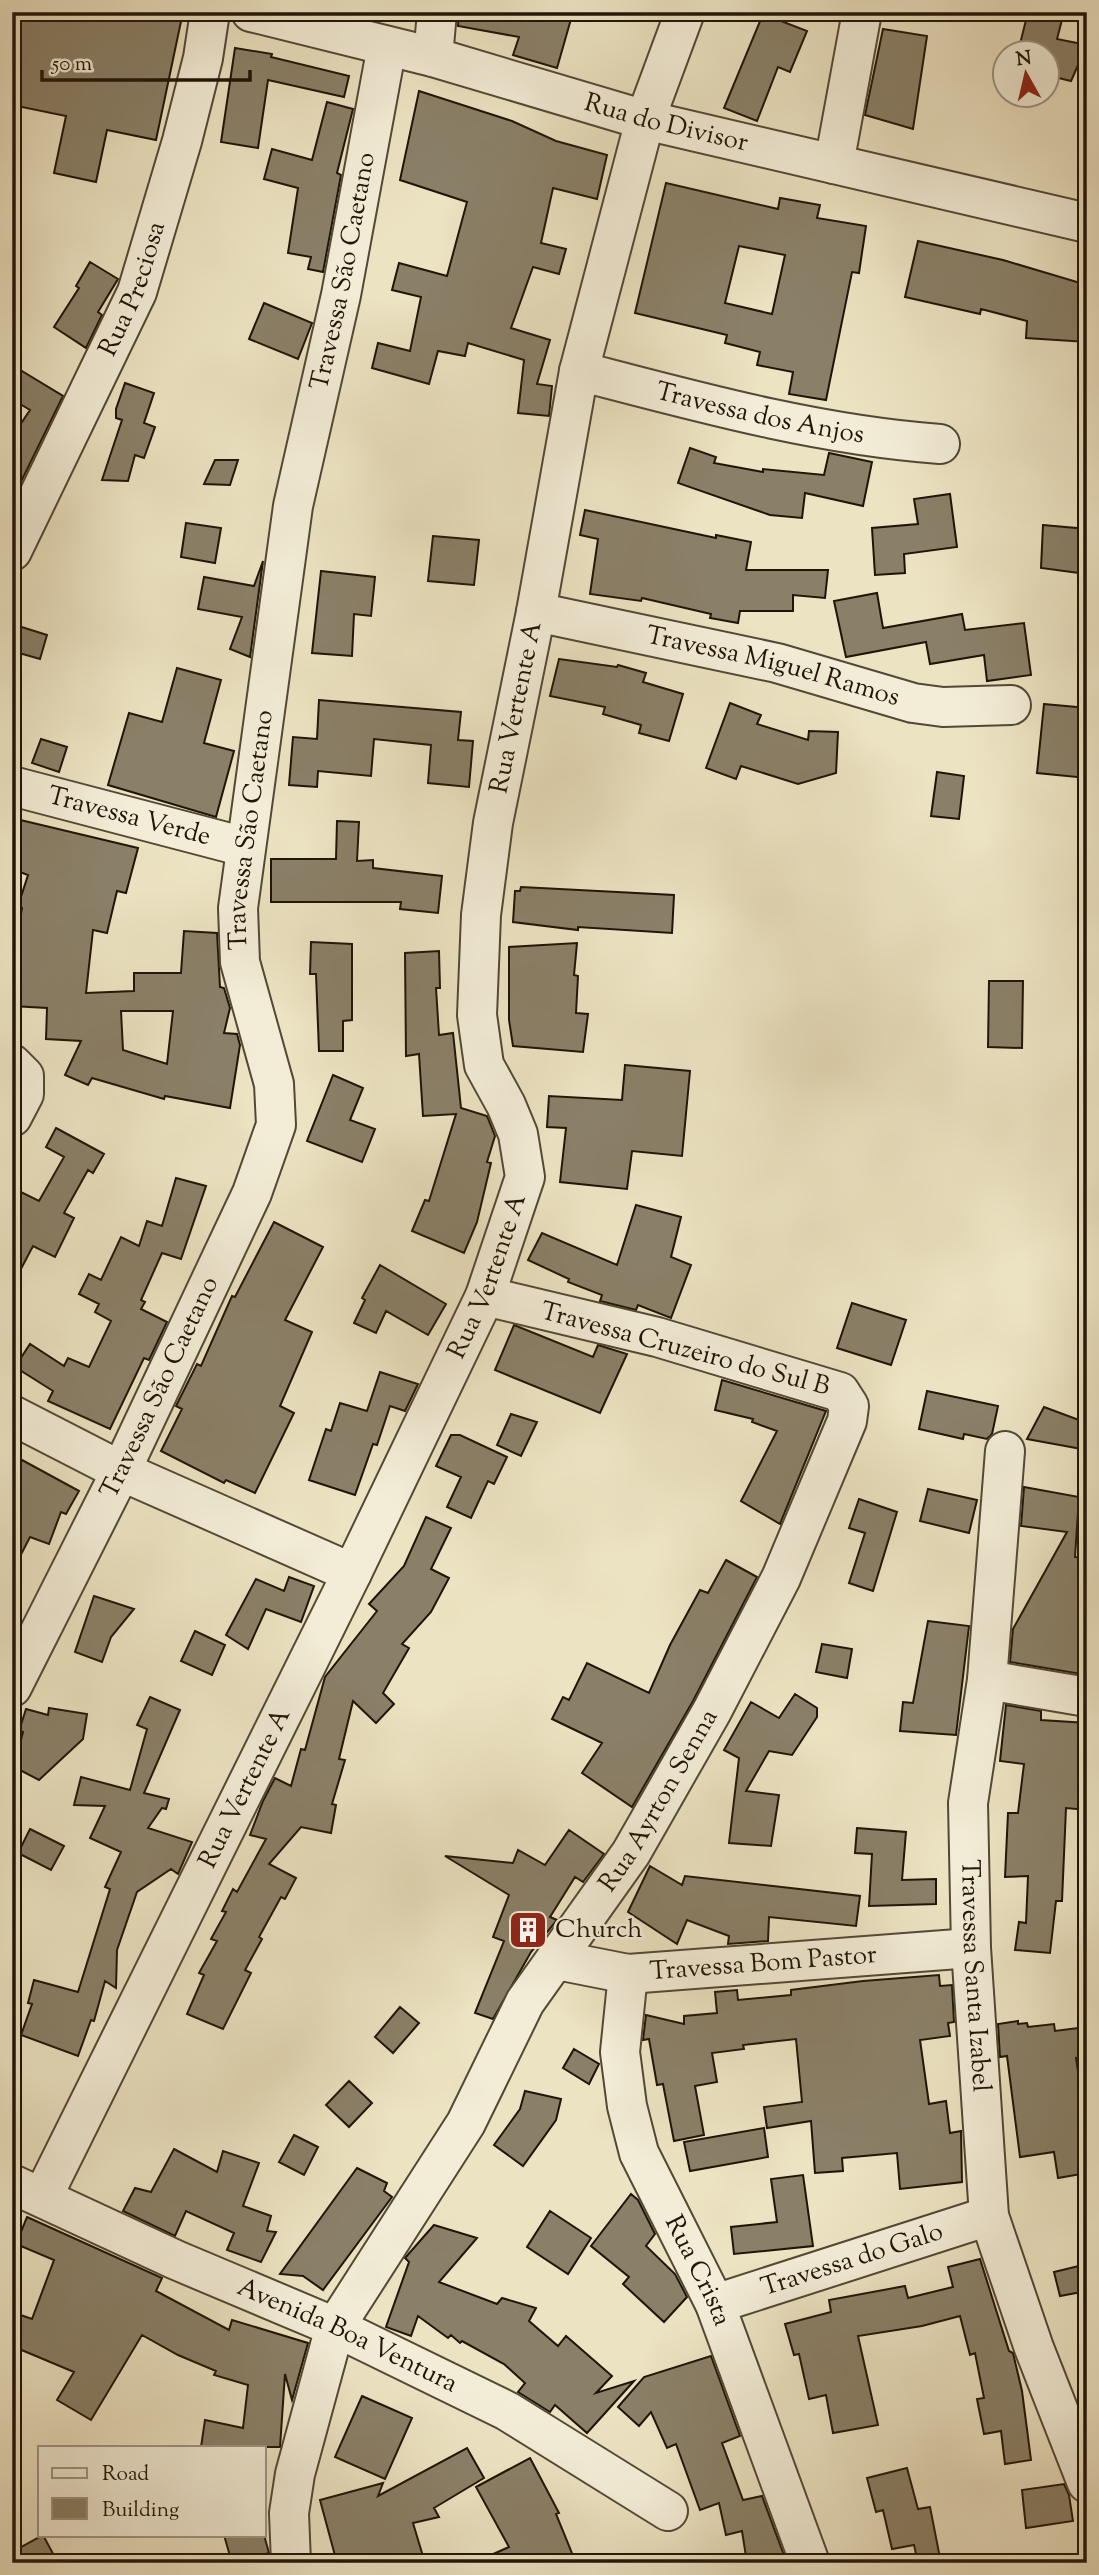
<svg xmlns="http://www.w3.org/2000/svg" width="1099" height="2575" viewBox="0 0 1099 2575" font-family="'Sorts Mill Goudy',serif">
<rect width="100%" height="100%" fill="#ece3c2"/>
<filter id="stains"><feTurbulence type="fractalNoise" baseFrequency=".00286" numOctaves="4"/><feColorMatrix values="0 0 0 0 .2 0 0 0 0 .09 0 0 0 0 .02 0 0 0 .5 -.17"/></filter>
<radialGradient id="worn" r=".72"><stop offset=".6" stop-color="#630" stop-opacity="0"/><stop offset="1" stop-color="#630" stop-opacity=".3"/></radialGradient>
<!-- building -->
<path fill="#8a8068" stroke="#201407" stroke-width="2" fill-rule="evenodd" d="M12,12H183L156,140L107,130L96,182L54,173L66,116L12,105Z
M459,12H573L557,68L513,55L519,37L458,26Z
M1028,12H1064L1057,39L1087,45L1071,81L1046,75V52H1018Z
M763,14L807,31L790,72L778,67L757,121L724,108Z
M883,29L927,36L913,129L865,115Z
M235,48L272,54L271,57L349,76L344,97L268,80L258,148L221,142Z
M419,91L512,121L556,141L607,155L597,199L553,188L541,243L566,249L559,274L533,267L511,328L550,340L537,384L552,386L549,416L518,413L524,360L468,343L465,356L438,351L429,384L372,368L378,343L410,351L421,297L392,290L399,263L447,276L467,202L400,180Z
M327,102L353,109L337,173L341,175L323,272L308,269L311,257L288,253L298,188L264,179L272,149L312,160Z
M666,183L778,209L780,198L820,205L817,218L866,226L859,273L852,272L826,400L789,394L793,372L757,365L760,352L725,343L727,335L635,313ZM739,246L785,255L772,314L725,303Z
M918,241L1003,260L1087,285V342L1026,338L1027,321L981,309L980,314L905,297Z
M90,262L118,279L98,312L102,315L86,348L54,327L79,288L76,286Z
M264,303L312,323L298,359L249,339Z
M12,365L63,396L12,500V437L30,410L12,399Z
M125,383L154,393L144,423L155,427L144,458L135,455L128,481L102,480L122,420L116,418V409Z
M690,448L716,457L714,463L763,472V469L824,475L829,453L872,462L863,506L805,493L802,518L770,515L678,483Z
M215,460H238L230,485L204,484Z
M950,494L957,547L904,554L905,573L875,575L872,528L918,524L914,499Z
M585,510L716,538V535L751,542L746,570H828L825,598L793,595V611H740L738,623L710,618L711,614L642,598L641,601L590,594L598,539L580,535Z
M186,523L221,528L215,563L181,557Z
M1043,525L1087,529V574L1041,568Z
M433,536L479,540L474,585L428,581Z
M263,561L250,657L230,649L242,617L198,609L204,577L254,586Z
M321,571L375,577L371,616L354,614L352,656L312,653Z
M877,593L883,628L962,614L965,630L1024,623L1031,675L987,681L984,655L930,664L926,642L846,657L834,601Z
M12,624L47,635L40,659L12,651Z
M559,659L617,667L618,665L646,673L643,682L683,694L669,741L639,733L641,725L603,714L605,707L550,696Z
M177,668L221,680L204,743L234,751L216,817L108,785L129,713L162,722Z
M319,700L461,712L458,740L473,741L469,787L428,783L431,745L374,739L371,776L318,771L317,787L289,785L293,737L317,739Z
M730,703L761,715L757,724L808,740L809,731L838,732L836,773L798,784L741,766L736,779L706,768Z
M1044,704L1087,708V778L1037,773Z
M41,739L67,747L59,772L32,763Z
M937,772L964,776L959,819L931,816Z
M12,818L138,848L126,893L117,891L107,933L93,930L86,993L134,991V973H181L184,931L217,933L220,987L224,988L230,1008L224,1033L237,1034L240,1045L230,1108L165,1096L164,1099L92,1078L88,1085L65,1075L81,1041L46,1039L47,1008L12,1006L14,953L22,908L18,906L28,875L12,869ZM121,1011H173L167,1064L123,1050Z
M337,821L359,822L357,861L373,860V868L442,876L438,913L400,909L401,902H271V859H336Z
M521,887L674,895L672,933L578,927V930L513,922L515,891H520Z
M311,942L352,944V1020L343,1021V1051H319L316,974H310Z
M577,943L574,975L578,976L576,1013L588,1014L583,1052L513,1046L509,1020V947Z
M439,951L440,988H436L439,1035L453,1033L461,1108L487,1116L495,1136L487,1162L491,1163L477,1222L464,1253L412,1231L425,1200L429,1201L456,1114L423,1116L419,1054L406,1056L405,953Z
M989,981H1023L1022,1048L988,1047Z
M625,1065L690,1071L682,1156L632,1151L627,1189L560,1182L566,1128L547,1127L549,1096L622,1100Z
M333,1075L363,1088L350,1120L375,1129L362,1162L307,1141Z
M56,1128L104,1154L93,1173L88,1170L64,1213L74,1218L55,1257L33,1246L12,1286V1203L19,1191L39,1201L64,1157L46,1147Z
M176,1178L206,1186L181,1259L162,1253L141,1300L145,1302L141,1309L167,1322L149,1360L144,1358L110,1429L48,1401L53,1391L15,1367L30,1344L64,1366L68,1358L89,1367L111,1321L95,1312L99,1304L79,1294L89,1274L101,1280L121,1237L139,1246L147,1221L162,1226Z
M636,1205L681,1217L671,1257L691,1265L671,1318L638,1305L636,1310L600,1301L602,1295L568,1282L569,1279L528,1260L542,1233L617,1265Z
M274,1222L323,1247L285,1320L312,1332L280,1406L294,1413L255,1493L226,1480L224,1483L161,1451L182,1409L176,1406L197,1364L201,1366L232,1296L235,1297Z
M380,1265L446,1304L428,1335L386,1311L376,1333L354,1323L365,1300L362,1298Z
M852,1303L906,1320L891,1365L837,1348Z
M514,1325L593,1357L598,1345L627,1354L600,1413L495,1370Z
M380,1372L418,1384L405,1411L390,1406L377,1445L373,1444L355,1495L309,1480L326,1429L331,1431L340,1403L367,1411Z
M722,1380L826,1411L780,1524L741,1501L777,1431L752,1422L753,1419L715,1410Z
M927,1391L998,1406L992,1434L987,1439L964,1434L963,1439L919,1429Z
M1044,1407L1087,1423V1450L1027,1439Z
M511,1414L537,1422L521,1456L497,1445Z
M451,1435H460L507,1457L494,1484L488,1481L471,1518L447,1507L461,1477L436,1466Z
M22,1460L79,1491L66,1514L61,1512L49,1544L30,1537L12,1572V1479Z
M1024,1487L1079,1497L1075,1557L1087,1559V1675L1010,1662L1013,1629L1067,1532L1021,1526Z
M928,1489L977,1500L969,1533L920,1521Z
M859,1499L897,1512L873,1591L849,1583L865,1533L849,1528Z
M426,1517L451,1528L431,1569L449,1578L431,1612L402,1644L409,1648L383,1693L394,1704L376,1723L353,1701L339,1759L345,1760L332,1804L336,1805L331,1833L301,1827L269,1864L296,1878L285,1899L281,1897L259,1937L262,1939L245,1970L251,1973L223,2029L187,2014L204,1975L199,1973L217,1941L211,1939L226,1912L222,1911L233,1889L237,1892L266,1839L250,1835L263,1801L275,1778L291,1786L301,1749L305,1750L325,1677L377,1611L369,1604L404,1566Z
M726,1560L757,1577L693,1701L632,1807L582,1773L602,1743L552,1719L563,1697L569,1700L587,1663L649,1693L670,1645L700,1590L708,1593Z
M289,1577L314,1586L301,1622L266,1609L248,1649L226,1635L256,1579L284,1591Z
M94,1596L134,1609L111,1637L102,1662L75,1652Z
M928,1621L969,1626L956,1735L900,1731L903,1702L913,1703Z
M195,1631L225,1645L212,1675L181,1661Z
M822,1644L852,1649L847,1678L816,1672Z
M795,1694L817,1708V1717L792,1755L769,1751L746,1791L779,1795L771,1846L729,1843L739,1758L724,1750L751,1702L779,1718Z
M150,1697L180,1710L144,1793L169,1799L166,1809L162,1808L148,1828L192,1842L178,1874L171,1869L137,1892L117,1950L116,1988L105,1981L94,2021L91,2020L78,2056L21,2035L32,2004L28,2003L34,1980L78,1992L110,1889L105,1887L121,1852L90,1838L105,1806L74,1805L81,1777L130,1790L147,1729L137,1725Z
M1006,1705L1041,1711V1720L1087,1723V1810L1066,1808L1062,1901H1056L1050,1953L1015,1950L1019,1922L1026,1923L1028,1876L1005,1877L1008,1813H1018L1024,1764L1000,1761Z
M49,1708L87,1714L83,1739L39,1780L14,1767L23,1732L19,1731L26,1709L48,1715Z
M857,1828L906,1832L902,1880L936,1879V1904L869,1906L872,1854L855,1853Z
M30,1829L64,1846L51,1870L18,1853Z
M569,1830L604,1854L583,1882L575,1877L550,1917L557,1920L531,1952L493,2019L475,2013L504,1941L493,1937L509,1895L445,1856L513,1863L518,1850L545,1865Z
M650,1866L682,1885L685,1876L860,1896L856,1926L769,1917L768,1941L728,1944L729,1936L687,1920L677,1944L628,1912Z
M939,1975L940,1986L952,1985L954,2022L948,2023L950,2036L920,2040L929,2104L946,2101L950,2133L961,2131L962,2182L900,2189L897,2153L842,2158L843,2171L815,2173L811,2121L767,2128L764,2107L802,2102L796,2039L743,2045L744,2049L712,2053L717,2082L695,2086L704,2135L674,2141L663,2084L657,2085L649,2039L643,2040L646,2015L684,2024V2016L717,2013L715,1992L737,1990L738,2000L791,1995V1990L863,1981Z
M400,2007L419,2023L393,2053L375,2037Z
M1018,2021V2024L1027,2023L1028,2027L1054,2024L1055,2031L1087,2027V2057L1076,2058L1084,2111H1087V2173L1058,2178L1054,2152L1020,2157L1007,2056L1000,2057L998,2024Z
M574,2049L599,2064L589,2084L563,2068Z
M349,2081L372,2103L349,2127L326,2105Z
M525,2091L561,2099L556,2120L523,2166L494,2145L520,2109Z
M764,2128L768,2157L690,2171L684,2142Z
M294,2135L318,2147L304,2175L279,2162Z
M174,2149L217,2172L223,2151L259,2163L243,2206L271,2216L267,2231L276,2232L261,2262L227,2250L234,2233L186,2211L175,2236L123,2211L135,2188L151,2192Z
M357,2168L387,2183L384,2191L392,2197L323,2290L303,2276L280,2274Z
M803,2175L813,2246L734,2254L731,2227L777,2222L771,2179Z
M631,2194L638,2200L655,2234L646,2246L675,2274L687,2297L664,2322L623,2284L629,2277L591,2246Z
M550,2211L591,2238L568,2274L527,2247Z
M27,2217L162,2278L156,2291L229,2330L232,2320L308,2343L292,2400L285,2374L280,2447H201L205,2420L243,2428L248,2385L214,2375L216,2371L178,2355L142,2335L91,2420L57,2400L74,2372L12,2346V2312L32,2319L54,2260L16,2244Z
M434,2225L477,2238L439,2282L497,2304L502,2298L536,2308L529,2321L558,2346L566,2336L612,2376L596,2393L634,2381L587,2433L555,2405L550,2412L518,2392L525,2383L504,2364L462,2341L460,2343L451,2335L448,2338L418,2316L411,2336L386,2327L409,2262L405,2258Z
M980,2259L1009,2351L1013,2353L1022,2391L1031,2460L1005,2464L1001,2431L984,2434L977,2399L984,2398L975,2353L970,2355L960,2316L922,2326L858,2336L878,2425L833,2433L826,2395L809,2399L799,2354L794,2355L785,2324L831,2312L829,2300L905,2286L908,2298L953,2287L948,2267Z
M1087,2264V2291L1060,2296L1054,2272Z
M711,2356L740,2436L722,2443L743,2500L762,2496L785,2558L747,2563L742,2531L726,2535L719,2503L700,2510L676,2444L667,2448L651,2412L639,2426L618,2407L644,2377Z
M362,2396L412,2418L385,2479L335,2457Z
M467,2448L484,2478L434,2508L439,2517L413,2523L425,2563H337L320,2500L383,2483L378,2496Z
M530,2458L559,2513L556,2514L576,2563H473L509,2547L476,2487Z
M907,2468L918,2509L930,2507L941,2563H918L914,2545L892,2549L883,2510L876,2512L867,2478Z
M1064,2484L1069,2495L1073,2521L1026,2528L1022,2490Z
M43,2535L58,2563H12V2552Z
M224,2535H264L269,2553L232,2563Z"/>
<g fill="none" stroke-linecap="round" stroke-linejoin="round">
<defs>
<g id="minor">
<path id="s1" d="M251,12L433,57L645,120L1087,223"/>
<path d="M433,57L437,12"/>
<path d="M834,164L862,12"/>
<path id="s2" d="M579,371C698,402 817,435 940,444"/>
<path id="s3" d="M12,551L137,292L182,141L203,58L210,12"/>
<path id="s4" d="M536,612L777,663L913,703L943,707L1011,705"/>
<path id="s5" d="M12,786L245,847"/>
<path d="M12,1064L24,1076V1094L12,1117"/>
<path d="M12,1415L121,1471L352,1573"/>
<path id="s6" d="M1005,1451L987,1680L968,1803L971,1948L989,2216L1034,2348L1087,2483"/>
<path d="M987,1680L1087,1697"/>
<path id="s7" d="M12,1687L121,1471L252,1193L276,1125L274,1084L240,962L238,908L293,506L341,295L387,46"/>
<path id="s8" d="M557,1960L628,1974L971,1948"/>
<path id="s9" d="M628,1974L620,2052L627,2106L639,2153L715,2304L810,2563"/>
<path id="s10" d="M12,2184L176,2260L335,2327L507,2411L668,2511"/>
<path id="s11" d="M43,2196L352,1573L485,1296L525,1177L518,1134L506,1105L484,1065L477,1015L481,915L493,823L536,612L579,371L645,120L685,12"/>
<path id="s12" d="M715,2304L989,2216"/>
<path id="s13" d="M291,2563L289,2513L295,2474L335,2327L466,2123L525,2002L631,1853L712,1711L781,1578L847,1421L849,1406L840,1392L657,1337L485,1296"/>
</g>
</defs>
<!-- minor casing -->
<use href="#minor" stroke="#534836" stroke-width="42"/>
<!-- minor -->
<use href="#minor" stroke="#f3edd7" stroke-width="38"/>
</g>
<!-- icons -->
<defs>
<symbol id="building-square" viewBox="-11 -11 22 22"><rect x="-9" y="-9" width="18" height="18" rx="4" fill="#8f2418" stroke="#f3edd7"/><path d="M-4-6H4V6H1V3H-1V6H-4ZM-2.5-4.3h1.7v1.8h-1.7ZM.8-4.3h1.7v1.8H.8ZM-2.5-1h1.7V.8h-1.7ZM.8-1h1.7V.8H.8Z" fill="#fff"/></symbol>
</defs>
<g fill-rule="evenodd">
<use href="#building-square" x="506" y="1908" width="44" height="44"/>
</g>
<g text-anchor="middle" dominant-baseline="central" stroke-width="5" stroke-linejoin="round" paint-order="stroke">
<!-- street labels -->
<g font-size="26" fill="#201407" stroke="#f3edd7">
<text stroke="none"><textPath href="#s1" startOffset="430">Rua do Divisor</textPath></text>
<text stroke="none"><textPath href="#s7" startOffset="1489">Travessa São Caetano</textPath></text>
<text stroke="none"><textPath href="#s3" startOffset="289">Rua Preciosa</textPath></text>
<text stroke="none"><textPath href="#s2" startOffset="186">Travessa dos Anjos</textPath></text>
<text stroke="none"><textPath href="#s4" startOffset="243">Travessa Miguel Ramos</textPath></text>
<text stroke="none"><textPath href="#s11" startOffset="1610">Rua Vertente A</textPath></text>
<text stroke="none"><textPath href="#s5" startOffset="121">Travessa Verde</textPath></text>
<text stroke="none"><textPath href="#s7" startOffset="922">Travessa São Caetano</textPath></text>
<text stroke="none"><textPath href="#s11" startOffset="1022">Rua Vertente A</textPath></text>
<text transform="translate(685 1350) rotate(15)">Travessa Cruzeiro do Sul B</text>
<text stroke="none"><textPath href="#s7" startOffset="334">Travessa São Caetano</textPath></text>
<text stroke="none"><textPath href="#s11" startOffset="455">Rua Vertente A</textPath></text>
<text stroke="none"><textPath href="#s13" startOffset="861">Rua Ayrton Senna</textPath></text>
<text stroke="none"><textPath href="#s8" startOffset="208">Travessa Bom Pastor</textPath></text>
<text stroke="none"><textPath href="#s6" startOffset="527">Travessa Santa Izabel</textPath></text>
<text stroke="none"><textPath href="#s12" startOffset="144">Travessa do Galo</textPath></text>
<text stroke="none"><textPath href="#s9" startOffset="313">Rua Crista</textPath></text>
<text stroke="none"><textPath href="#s10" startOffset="368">Avenida Boa Ventura</textPath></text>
</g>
<!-- poi labels -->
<g font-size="26" fill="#201407" stroke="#f3edd7" text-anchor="start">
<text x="555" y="1930">Church</text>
</g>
</g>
<!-- margin -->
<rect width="1099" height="2575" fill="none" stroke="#ece3c2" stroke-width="42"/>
<rect x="14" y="14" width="1071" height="2547" fill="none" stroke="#201407" stroke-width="3.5"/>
<rect x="21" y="21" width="1057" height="2533" fill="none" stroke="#201407" stroke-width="2"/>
<!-- legend -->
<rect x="38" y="2446" width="228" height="91" fill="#f3edd7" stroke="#9f9684" stroke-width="2"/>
<rect x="52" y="2468" width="35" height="10" fill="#f3edd7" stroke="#9f9684" stroke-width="2"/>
<text x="102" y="2480" font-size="21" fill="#201407">Road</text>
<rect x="52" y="2498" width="35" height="21" fill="#8a8068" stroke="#9f9684" stroke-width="2"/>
<text x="102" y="2516" font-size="21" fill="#201407">Building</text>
<!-- north arrow -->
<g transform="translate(1026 74) rotate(352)"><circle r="33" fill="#f3edd7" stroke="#9f9684" stroke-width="2"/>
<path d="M0-5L12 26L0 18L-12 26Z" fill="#8f2418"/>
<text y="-10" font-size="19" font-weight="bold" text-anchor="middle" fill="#201407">N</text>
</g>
<!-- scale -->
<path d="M42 70v10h208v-10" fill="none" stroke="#201407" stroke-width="3.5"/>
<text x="52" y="70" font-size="21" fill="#201407" stroke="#f3edd7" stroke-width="5" paint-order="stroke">50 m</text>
<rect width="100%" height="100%" filter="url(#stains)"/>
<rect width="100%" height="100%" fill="url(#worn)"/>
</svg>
